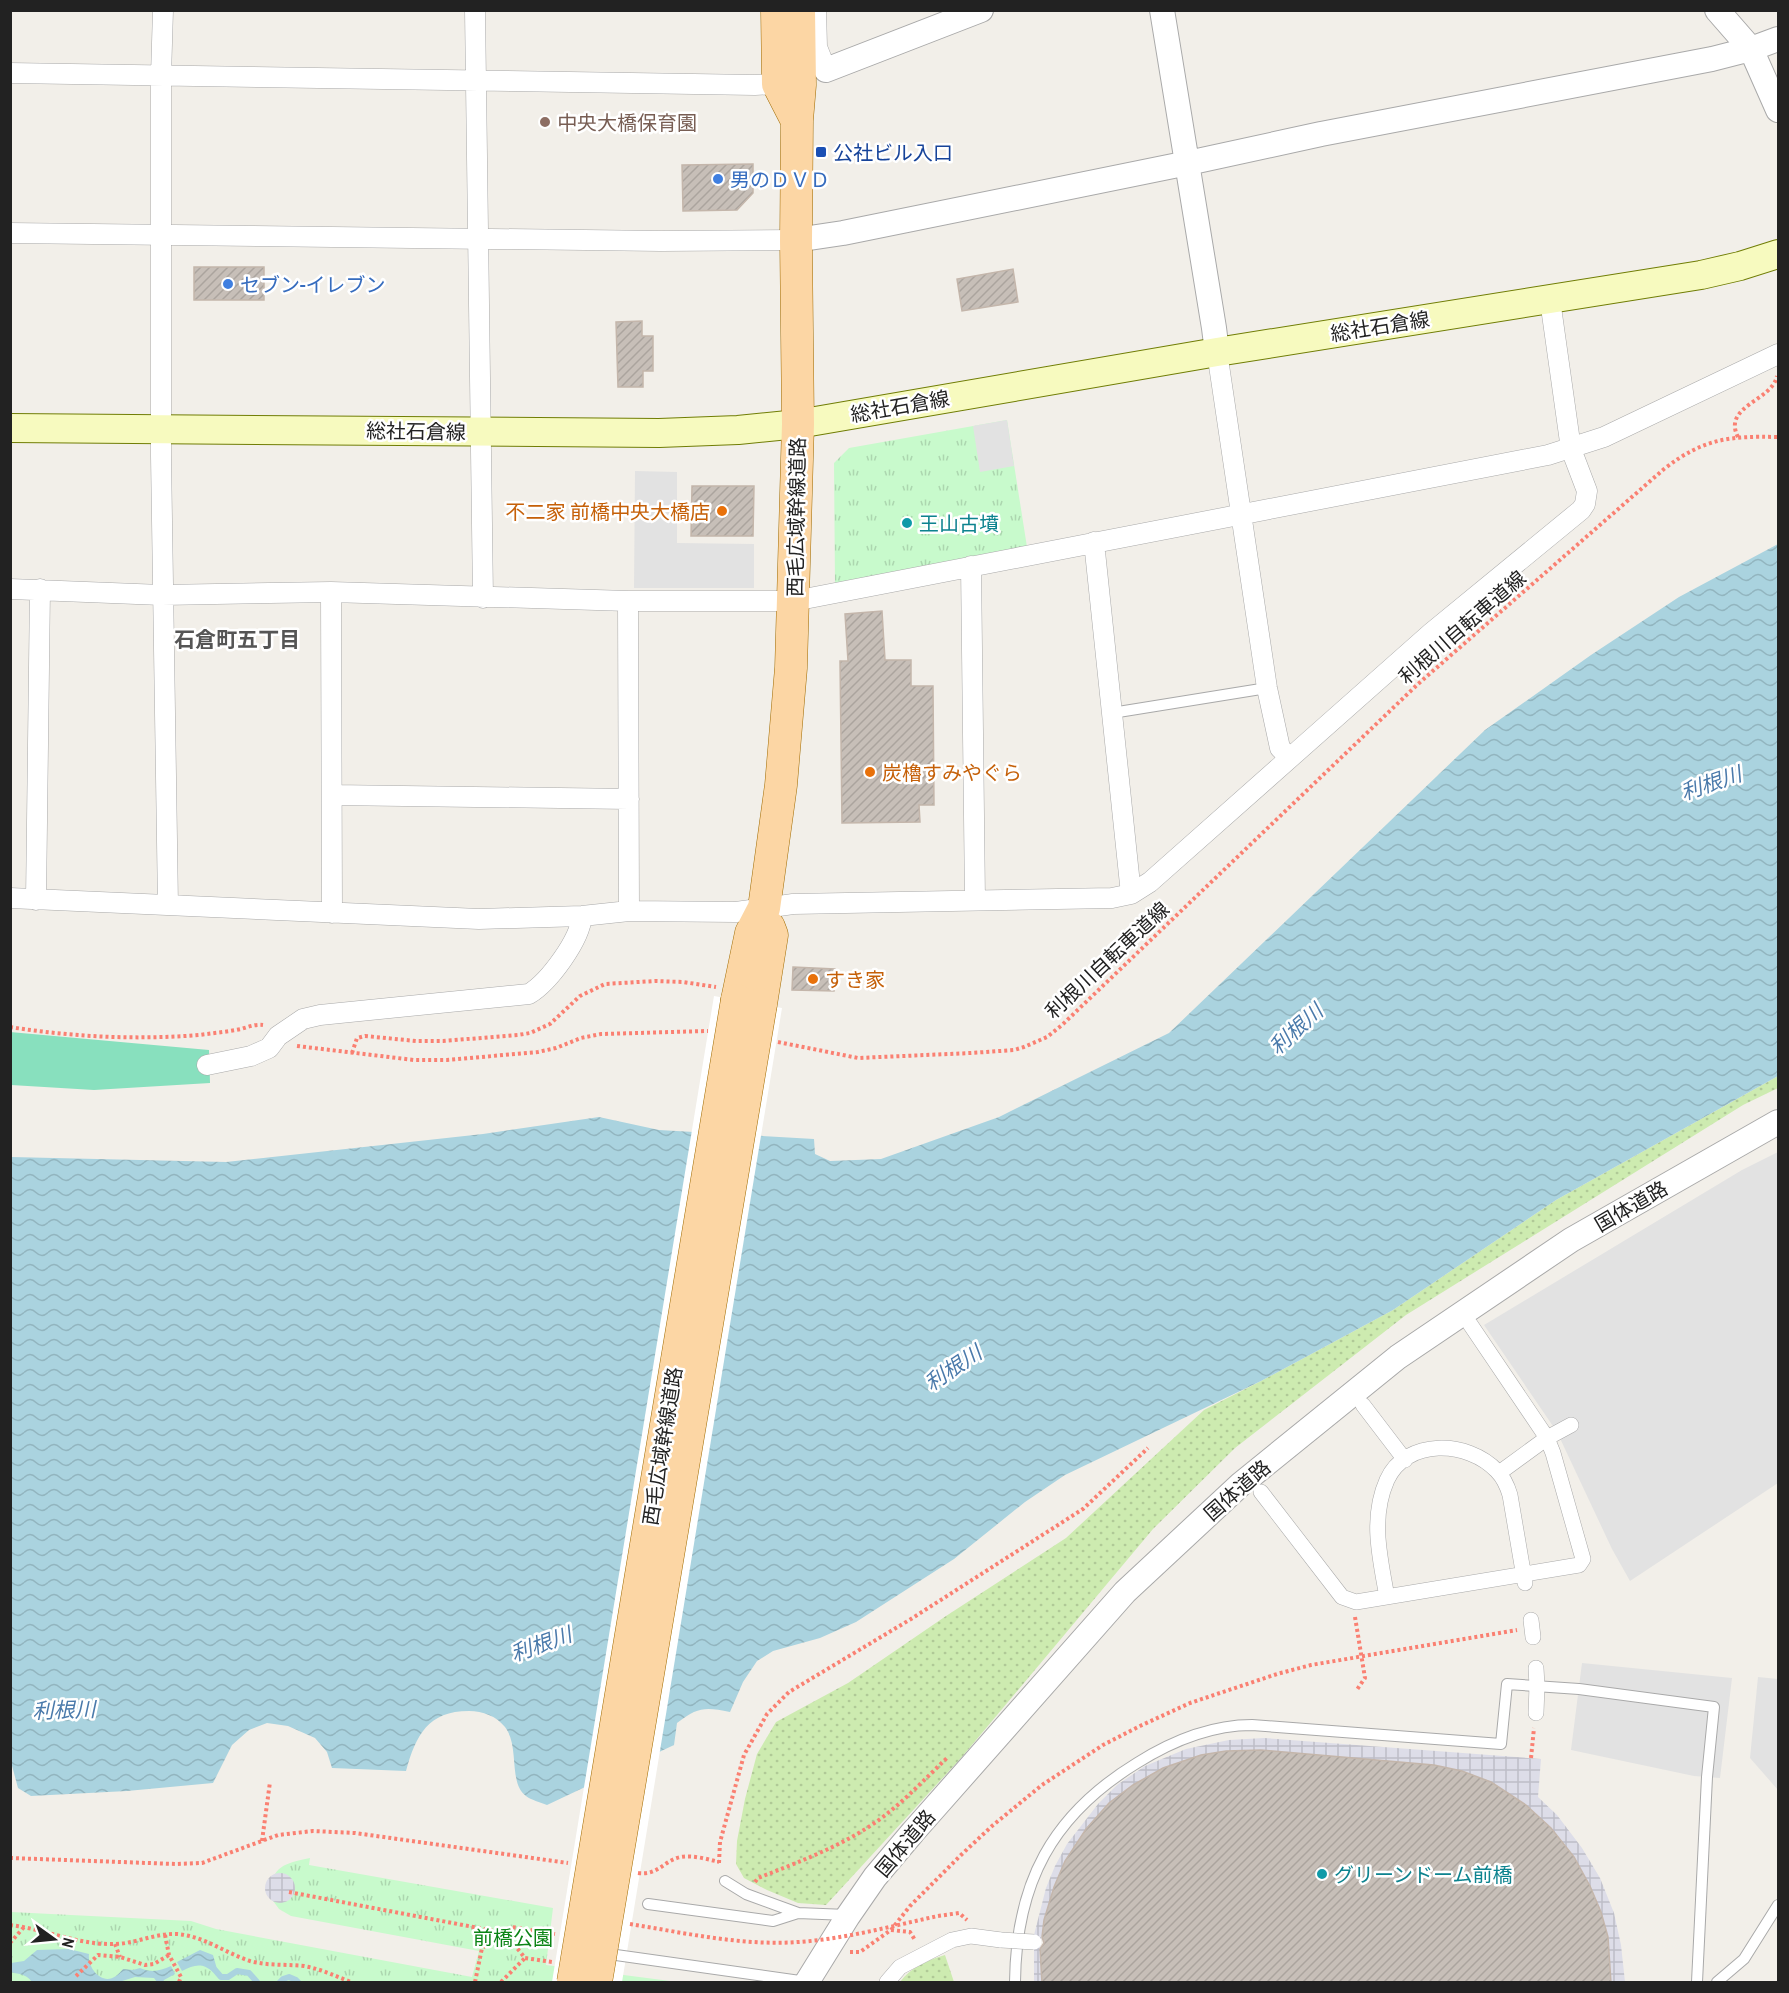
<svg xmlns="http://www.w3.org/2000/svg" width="1789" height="1993" viewBox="0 0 1789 1993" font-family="'Archivo Narrow','Noto Sans JP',sans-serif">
<defs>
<pattern id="grass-dots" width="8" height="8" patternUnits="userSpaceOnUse" patternTransform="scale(1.5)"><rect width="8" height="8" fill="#cdebb0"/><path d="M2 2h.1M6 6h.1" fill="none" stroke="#b0c997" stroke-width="1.8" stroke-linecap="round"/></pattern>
<pattern id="park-tufts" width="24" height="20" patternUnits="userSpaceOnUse" patternTransform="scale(1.5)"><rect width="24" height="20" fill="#c8facc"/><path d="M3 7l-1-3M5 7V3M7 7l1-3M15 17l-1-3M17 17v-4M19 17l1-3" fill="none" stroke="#acd6af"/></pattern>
<pattern id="plaza-grid" width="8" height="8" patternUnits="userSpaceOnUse" patternTransform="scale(1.5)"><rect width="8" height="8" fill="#dddde8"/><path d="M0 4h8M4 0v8" fill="none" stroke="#bdbdc7"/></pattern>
<pattern id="water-waves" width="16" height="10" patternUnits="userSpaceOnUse" patternTransform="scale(1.5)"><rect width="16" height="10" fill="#aad3df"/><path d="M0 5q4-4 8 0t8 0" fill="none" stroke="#92b5bf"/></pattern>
<pattern id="building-hatch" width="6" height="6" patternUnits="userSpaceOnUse" patternTransform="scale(1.5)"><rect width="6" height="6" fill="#c7bfb8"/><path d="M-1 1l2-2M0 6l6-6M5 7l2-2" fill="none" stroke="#aba49e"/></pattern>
</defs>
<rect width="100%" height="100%" fill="#f2efe9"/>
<!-- grass -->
<path fill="url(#grass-dots)" d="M1778,1076V1088L1743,1105L1406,1315L1235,1448L1153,1529L961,1758L826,1905L798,1903L767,1890L744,1878L736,1864L737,1841L745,1799L757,1754L776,1722L848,1683L946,1616L1066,1538L1204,1410L1261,1381L1393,1310L1556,1200Z
M945,1955L954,1982H900C910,1968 928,1960 945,1955Z"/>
<!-- park -->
<path fill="url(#park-tufts)" d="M1007,420L1027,547L835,585L834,463L849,448Z
M310,1858L309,1865L553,1908L546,1965L678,1982H11V1912L191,1921L216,1929L472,1977L479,1951L291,1916L279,1909L268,1894C274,1865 283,1864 310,1858Z"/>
<!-- pitch -->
<path fill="#88e0be" d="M10,1032L209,1050L210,1083L94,1090L11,1085Z"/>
<!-- parking -->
<path fill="#e2e2e2" d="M1007,420L1014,466L980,472L973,426Z
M635,471L677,472V543L754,544V588H634Z
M1778,1152V1483L1630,1581L1612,1549L1557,1432L1484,1325L1742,1170Z
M1582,1663L1732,1678L1720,1778L1694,1776L1571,1750Z
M1758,1677L1778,1679V1790L1750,1758Z"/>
<!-- plaza -->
<path fill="url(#plaza-grid)" d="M1264,1738L1541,1759L1538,1797L1557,1815L1582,1848L1600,1878L1614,1913L1621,1945L1625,1982H1611L1608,1937L1590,1886L1574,1857L1551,1828L1526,1805L1491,1782L1434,1765L1260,1750L1226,1751L1201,1755L1163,1768L1133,1785L1109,1803L1086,1829L1065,1861L1044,1920L1040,1949L1042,1982H1034V1935L1046,1888L1055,1866L1067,1844L1098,1804L1117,1785L1145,1766L1186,1749L1229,1740Z
M265 1888a15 15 0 1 1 30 0a15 15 0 1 1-30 0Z"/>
<!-- water -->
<path fill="url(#water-waves)" d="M1778,544V1076L1556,1200L1393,1310L1261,1381L1065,1475L1025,1502L954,1559L856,1622L820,1638L773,1651L757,1661L743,1682L730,1712C705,1707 698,1707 677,1723L674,1745L547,1805C540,1802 531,1800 526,1796C508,1783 520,1746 505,1727C496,1716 483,1711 469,1711C428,1711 416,1735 406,1771L332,1768L327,1752L315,1738L288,1726L267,1723L249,1730L232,1745L213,1783L127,1791L31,1796L18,1788L11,1762V1157L226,1162L483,1134L599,1117L659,1130L814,1139L815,1154L830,1161L881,1159L999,1117L1169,1033L1485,730L1591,655L1679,597Z
M69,1949L89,1954C87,1968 102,1986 116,1976C119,1974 121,1971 123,1969L133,1970L140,1968C151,1973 160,1971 171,1966L175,1974L164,1980L163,1982H157L154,1978L135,1977L119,1982H32C25,1973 20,1975 11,1972V1963L24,1961L37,1950Z
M200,1950L213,1955L217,1969L213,1972C202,1962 194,1965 182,1971L177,1962Z"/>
<!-- pier -->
<path fill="#fff" d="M714,996L782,1008L622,1982H552Z"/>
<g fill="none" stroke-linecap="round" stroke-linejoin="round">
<!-- stream -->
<path stroke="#aad3df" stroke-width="6" d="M215,1970L221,1977H228L237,1971L249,1973L257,1982
M280,1982L283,1979L289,1977L296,1980L298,1982"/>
</g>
<!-- building -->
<path fill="url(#building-hatch)" stroke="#c4b6ab" stroke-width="1.5" d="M753,164V193L737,210L683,211L682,165Z
M194,267H264V300H194Z
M1013,269L1018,302L962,311L957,279Z
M642,321V336H653V371H643V387H618L616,322Z
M692,486H754L753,536H691Z
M882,611L885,660H911V686H933L934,805H919L920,822L842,823L840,661H848L845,614Z
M793,967L835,969L834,991L792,990Z
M1261,1750L1434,1765L1462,1771L1491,1782L1526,1805L1551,1828L1574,1857L1590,1886L1601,1912L1608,1937L1611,1983H1042L1040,1949L1044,1943L1042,1937L1044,1920L1054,1887L1065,1861L1086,1829L1109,1803L1133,1785L1163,1768L1201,1755L1226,1751Z"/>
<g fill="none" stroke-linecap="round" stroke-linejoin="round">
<defs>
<path id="service" d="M1112,713L1267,688
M725,1881L746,1894L798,1913
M648,1904L773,1921L798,1913L847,1915
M608,1960L609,1954L807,1982
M1015,1982C1016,1883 1052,1815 1137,1763C1172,1741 1211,1725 1252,1725L1501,1744L1507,1684L1579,1689L1714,1707L1707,1777L1697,1982
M1717,1982L1744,1959L1778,1905"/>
<path id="pedestrian" d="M1363,1405L1405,1460
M1499,1473L1547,1438L1571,1425
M1261,1492L1342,1597L1356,1602L1579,1565L1583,1559L1553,1453L1547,1438L1470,1324
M1387,1597C1380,1558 1370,1518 1387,1480C1406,1438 1468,1440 1497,1471C1504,1478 1507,1485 1510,1495L1525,1583
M1531,1620L1533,1637
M1536,1713L1537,1686L1536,1668
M887,1982L900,1967L952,1940L971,1936L1001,1940"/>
<path id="minor" d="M163,10L161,76V456L168,905
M475,10L483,598
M816,10L817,47L826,70
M10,73L755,85L778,84
M10,233L661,241L796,240
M1217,352L1267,688L1280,748L1289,757
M1094,542L1131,894
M971,566L975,900
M10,589L162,595L331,592L628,601H794L1548,455L1604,437L1778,354
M331,592L332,913
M628,601L629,911
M333,795L629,799
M10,898L479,919L582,916L629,911L736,912L793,904L1112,898L1131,894L1150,882L1431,633L1581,510L1585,504L1587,491L1571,449L1550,300
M36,900L40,589
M207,1065L251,1056L269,1048L278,1036L303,1019L320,1015L529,994C549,982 580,940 582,916"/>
<path id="tertiary" d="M1162,10L1214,328L1217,352
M1717,10L1751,49L1778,110
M826,70L981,10
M796,240L843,233L1188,163L1321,134L1712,59L1751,49L1778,39
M807,1982L848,1916L875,1877L913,1832L1125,1592L1241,1484L1398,1357L1571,1240L1778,1122"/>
<path id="secondary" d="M10,428L659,433L738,430L798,424L1217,352L1701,275L1740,266L1778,254"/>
<path id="primary" d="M777,10L778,84L796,119
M737,1000L751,933L764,908L781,785L791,668L798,424L796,240L797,120L800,85L799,10
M761,1004L772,935L769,927"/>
</defs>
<!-- service casing -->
<use href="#service" stroke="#a9a9a9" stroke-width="12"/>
<!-- pedestrian casing -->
<use href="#pedestrian" stroke="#a9a9a9" stroke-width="16"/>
<!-- minor casing -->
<use href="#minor" stroke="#a9a9a9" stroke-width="21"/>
<!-- tertiary casing -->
<use href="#tertiary" stroke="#a9a9a9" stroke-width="26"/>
<!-- secondary casing -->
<use href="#secondary" stroke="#707d05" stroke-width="30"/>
<!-- primary casing -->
<use href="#primary" stroke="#a06b00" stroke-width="33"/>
<!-- path -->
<path stroke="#fa8072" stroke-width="4" stroke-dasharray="3 3" stroke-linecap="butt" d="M1738,437C1722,406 1772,401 1777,376
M10,1027C73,1037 136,1040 199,1035C213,1033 227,1032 241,1029C248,1027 255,1024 263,1025
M778,1042L858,1058L971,1053L1014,1050L1024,1047L1047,1037L1062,1025L1418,684L1664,469C1704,438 1730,436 1778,437
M297,1046L414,1060H447L538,1052L556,1048L581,1038L601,1034L708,1031
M352,1053L357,1038L365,1036L416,1041H443L518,1035L530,1033L550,1024L580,996L605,984L655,981L683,982L716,987
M1355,1617L1365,1678L1356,1691
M1531,1758L1534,1728
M262,1841L270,1782
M10,1858L176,1864L202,1863L278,1835L313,1831L355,1833L568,1863
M719,1863L720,1842L744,1755L767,1714L789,1692L911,1619L1083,1509L1148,1448
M638,1873C658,1876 664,1860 681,1857C693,1855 707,1859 719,1862
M755,1882L758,1878C804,1860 856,1841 894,1808C913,1792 930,1774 948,1757
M289,1892L505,1933L525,1958L552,1962
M938,1916L959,1913L967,1920
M10,1925C45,1929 78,1945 114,1944C135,1944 155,1933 177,1934C204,1936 225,1953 250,1961C268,1966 285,1964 304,1966C321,1969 335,1976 351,1982
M891,1930L910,1932L915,1940
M165,1935L169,1955L181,1977L179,1982
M10,1943L24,1927
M115,1944L120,1957
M850,1952H860L891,1930L910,1906L961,1855L992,1826L1042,1785L1103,1745L1140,1726L1190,1703L1277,1674L1311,1665L1517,1630
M76,1976L98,1955L120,1957L145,1965L154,1964L169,1955
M475,1982L482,1948L512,1927L555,1934
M501,1982L525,1958"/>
<!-- service -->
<use href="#service" stroke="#fff" stroke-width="10"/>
<!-- pedestrian -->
<use href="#pedestrian" stroke="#fff" stroke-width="15"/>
<!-- minor -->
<use href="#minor" stroke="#fff" stroke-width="20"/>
<!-- tertiary -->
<use href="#tertiary" stroke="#fff" stroke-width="24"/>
<!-- secondary -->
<use href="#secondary" stroke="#f7fabf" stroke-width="28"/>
<!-- primary -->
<use href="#primary" stroke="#fcd6a4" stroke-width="32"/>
<defs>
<path id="pedestrian-bridge" d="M1001,1940L1034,1942"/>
<path id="primary-bridge" d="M573,1982L737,1000
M596,1982L761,1004"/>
</defs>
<!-- pedestrian-bridge casing -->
<use href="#pedestrian-bridge" stroke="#a9a9a9" stroke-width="16" stroke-linecap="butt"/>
<!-- primary-bridge casing -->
<use href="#primary-bridge" stroke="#a06b00" stroke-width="33" stroke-linecap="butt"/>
<!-- path-bridge -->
<path stroke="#fa8072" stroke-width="4" stroke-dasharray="3 3" stroke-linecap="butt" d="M630,1924C685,1933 742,1946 798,1942C845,1939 892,1926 938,1916"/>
<!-- pedestrian-bridge -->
<use href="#pedestrian-bridge" stroke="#fff" stroke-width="15"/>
<!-- primary-bridge -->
<use href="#primary-bridge" stroke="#fcd6a4" stroke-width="32"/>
</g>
<!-- markers -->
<circle fill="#8d6e63" stroke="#fff" stroke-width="2" cx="545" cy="122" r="6"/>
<rect fill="#1a4fb4" stroke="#fff" stroke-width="2" x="815" y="146" width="12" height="12" rx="3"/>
<g fill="#3f7fe0" stroke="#fff" stroke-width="2">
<circle cx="718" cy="179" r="6"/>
<circle cx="228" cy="284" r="6"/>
</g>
<g fill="#e8710a" stroke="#fff" stroke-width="2">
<circle cx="722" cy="511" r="6"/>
<circle cx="870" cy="772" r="6"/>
<circle cx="813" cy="979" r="6"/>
</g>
<g fill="#0f9aa8" stroke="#fff" stroke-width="2">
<circle cx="907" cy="523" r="6"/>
<circle cx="1322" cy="1874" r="6"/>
</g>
<g text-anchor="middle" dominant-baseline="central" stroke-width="5" stroke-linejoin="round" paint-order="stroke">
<!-- education labels -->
<g font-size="20" fill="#785e54" stroke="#fff" text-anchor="start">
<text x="557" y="122">中央大橋保育園</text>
</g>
<!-- transit labels -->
<g font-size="20" fill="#164399" stroke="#fff" text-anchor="start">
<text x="833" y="152">公社ビル入口</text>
</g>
<!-- shop labels -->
<g font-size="20" fill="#366cbe" stroke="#fff" text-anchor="start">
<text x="730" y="179">男のＤＶＤ</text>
<text x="240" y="284">セブン-イレブン</text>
</g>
<!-- street labels -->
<g font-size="20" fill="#222" stroke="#fff">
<text transform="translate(1380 326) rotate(-9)">総社石倉線</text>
<text transform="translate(900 406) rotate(-10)">総社石倉線</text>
<text transform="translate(416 431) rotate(1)">総社石倉線</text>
<text transform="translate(796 517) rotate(-89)">西毛広域幹線道路</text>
<text transform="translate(1462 627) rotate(-41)">利根川自転車道線</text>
<text transform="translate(1107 960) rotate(-43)">利根川自転車道線</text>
<text transform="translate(1631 1206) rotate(-30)">国体道路</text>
<text transform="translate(662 1446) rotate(-81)">西毛広域幹線道路</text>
<text transform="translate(1237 1490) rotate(-41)">国体道路</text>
<text transform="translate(905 1843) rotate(-50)">国体道路</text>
</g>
<!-- food labels -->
<g font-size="20" fill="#c56008" stroke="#fff" text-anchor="start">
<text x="710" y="511" text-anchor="end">不二家 前橋中央大橋店</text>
<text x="882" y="772">炭櫓すみやぐら</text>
<text x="825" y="979">すき家</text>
</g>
<!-- culture labels -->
<g font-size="20" fill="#0d838f" stroke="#fff" text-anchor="start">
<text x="919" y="523">王山古墳</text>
<text x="1334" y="1874">グリーンドーム前橋</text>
</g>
<!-- park labels -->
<g font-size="20" fill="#0c8416" stroke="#fff">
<text x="513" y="1937">前橋公園</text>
</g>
<!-- neighbourhood labels -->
<g font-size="21" font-weight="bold" fill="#555" stroke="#fff">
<text x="237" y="639">石倉町五丁目</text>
</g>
<!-- water labels -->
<g font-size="21" font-style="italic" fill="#4a7aab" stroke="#fff">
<text transform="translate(1711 783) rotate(-19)">利根川</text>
<text transform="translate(1296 1029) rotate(-42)">利根川</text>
<text transform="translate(953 1368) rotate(-34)">利根川</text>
<text transform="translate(541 1644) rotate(-20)">利根川</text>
<text transform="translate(64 1710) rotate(-2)">利根川</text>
</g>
</g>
<!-- border -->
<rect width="1789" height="1993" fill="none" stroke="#222222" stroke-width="24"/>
<!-- north arrow -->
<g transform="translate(54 1939) rotate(105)" stroke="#ffffff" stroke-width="4.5" paint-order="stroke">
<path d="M0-4.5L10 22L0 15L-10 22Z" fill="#222222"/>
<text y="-9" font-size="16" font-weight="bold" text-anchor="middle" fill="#222222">N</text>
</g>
</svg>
